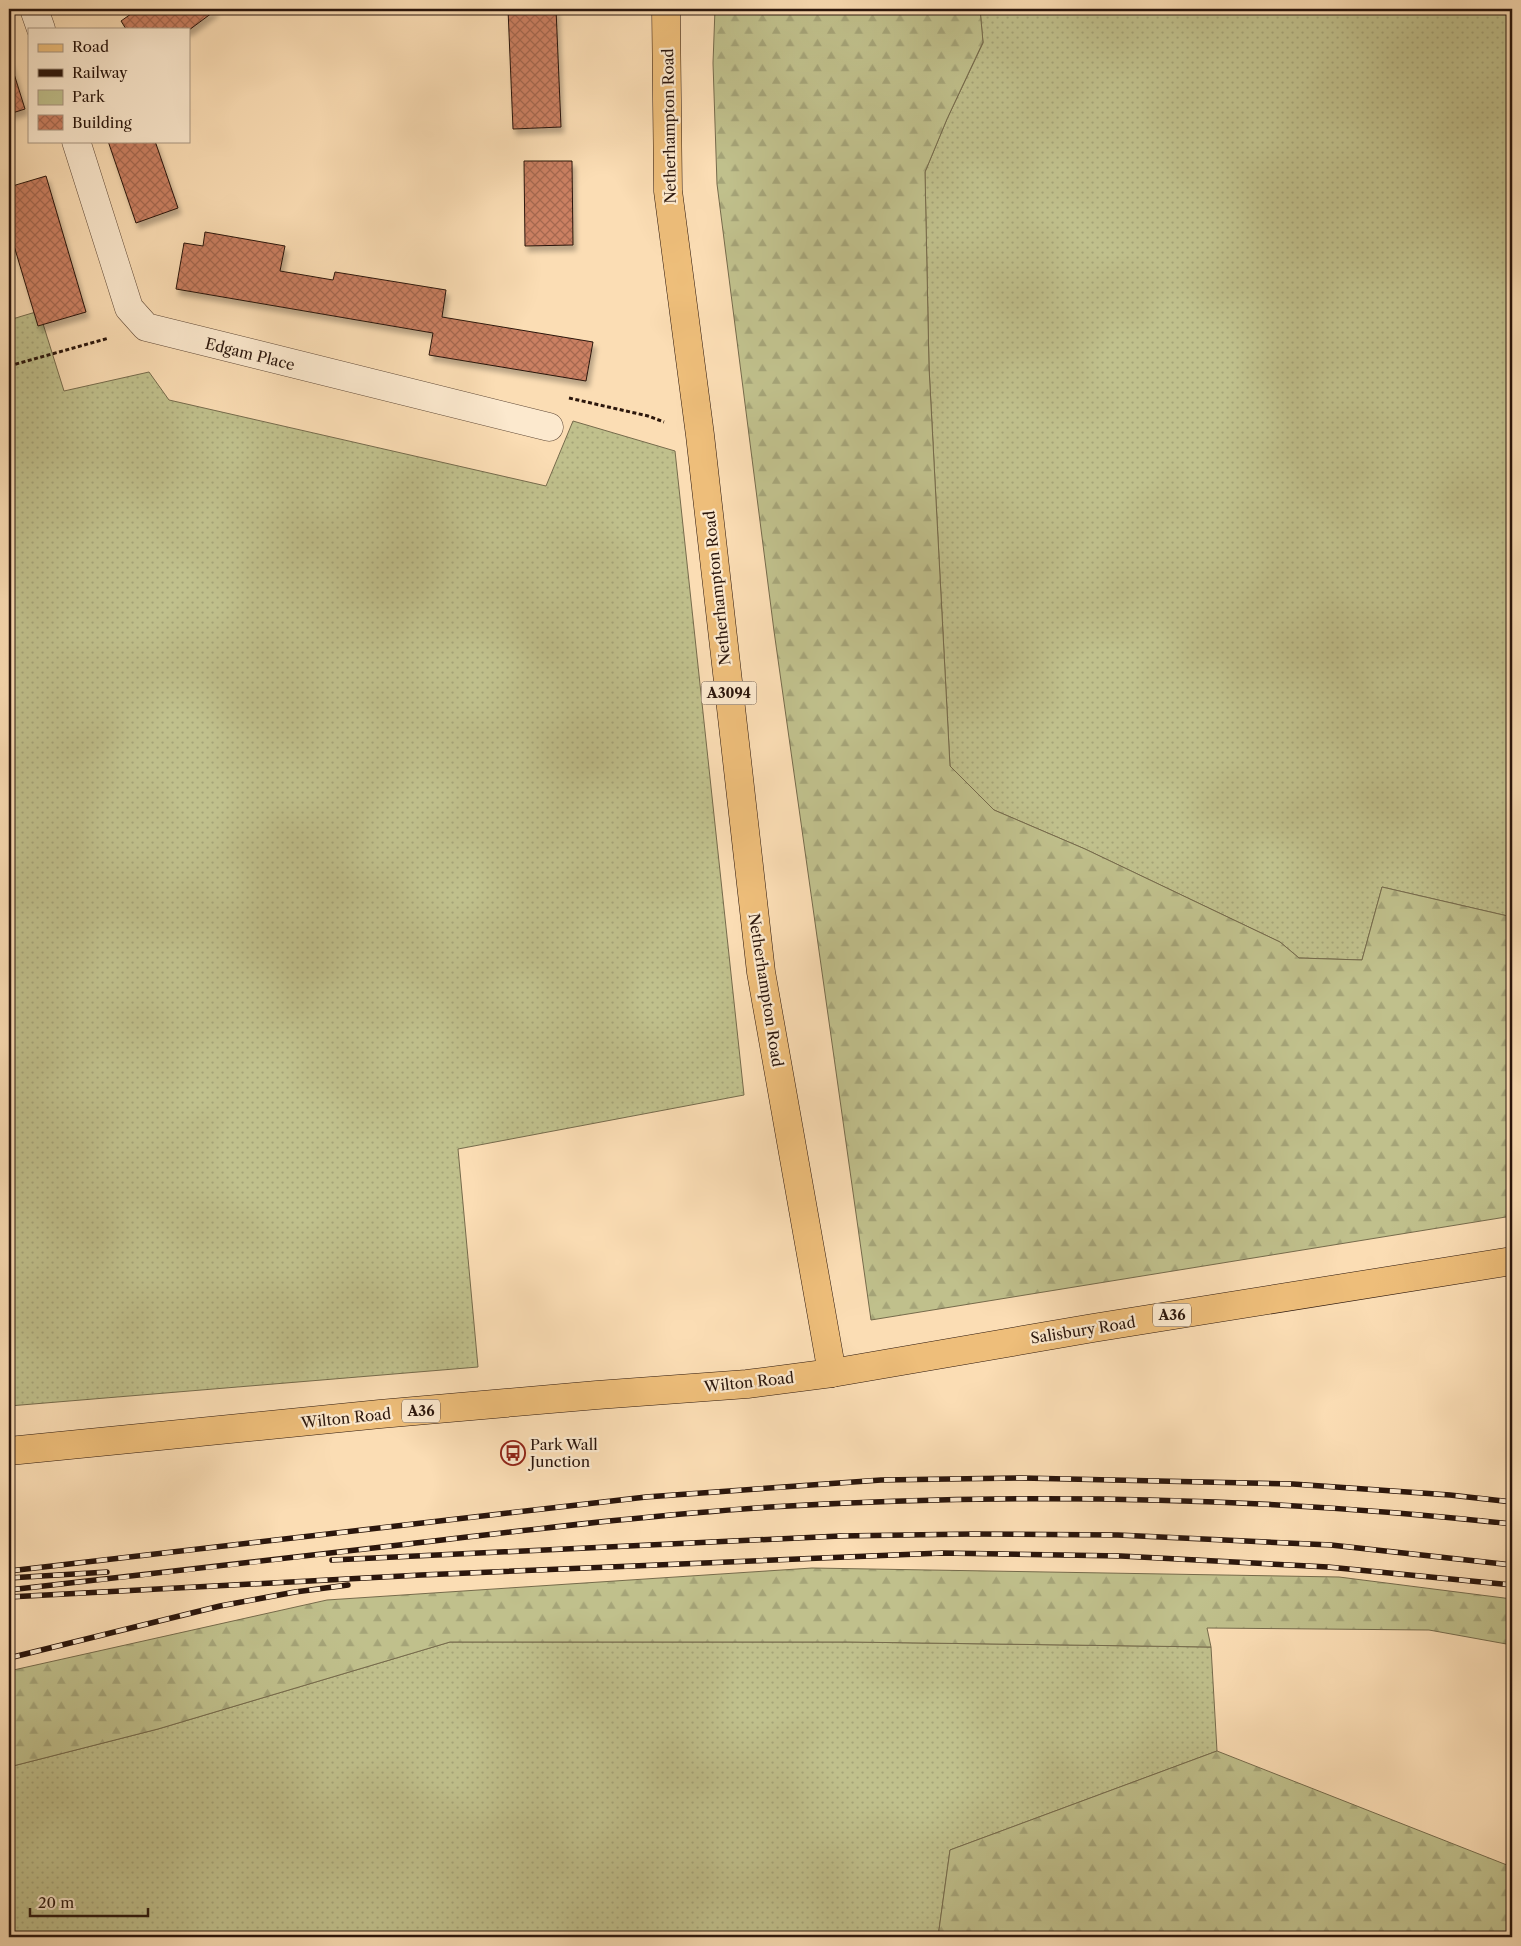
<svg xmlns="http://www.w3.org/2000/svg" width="1521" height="1946" viewBox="0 0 1521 1946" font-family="'Libre Caslon Text',serif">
<defs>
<pattern id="green-dots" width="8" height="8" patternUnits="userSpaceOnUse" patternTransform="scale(1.25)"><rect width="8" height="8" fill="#c0c08c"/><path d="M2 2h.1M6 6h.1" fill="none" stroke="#a5a478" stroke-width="1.8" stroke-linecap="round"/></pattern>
<pattern id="forest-firs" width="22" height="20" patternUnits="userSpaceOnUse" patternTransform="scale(1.25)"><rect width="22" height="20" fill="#c0c08c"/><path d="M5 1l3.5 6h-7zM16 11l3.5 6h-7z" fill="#a5a478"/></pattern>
<pattern id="building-cross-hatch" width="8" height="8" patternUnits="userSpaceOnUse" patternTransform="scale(1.25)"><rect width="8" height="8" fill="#cb8062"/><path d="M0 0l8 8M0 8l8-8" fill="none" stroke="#a5684f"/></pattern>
<filter id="shadow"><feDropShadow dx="3" dy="5.5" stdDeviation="2.5" flood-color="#0004"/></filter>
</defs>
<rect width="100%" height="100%" fill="#fbddb4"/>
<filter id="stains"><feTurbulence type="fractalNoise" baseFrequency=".004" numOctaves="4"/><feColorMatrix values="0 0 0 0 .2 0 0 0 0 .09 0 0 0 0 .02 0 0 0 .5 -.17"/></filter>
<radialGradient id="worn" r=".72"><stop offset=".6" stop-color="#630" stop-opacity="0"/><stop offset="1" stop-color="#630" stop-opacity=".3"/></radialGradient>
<!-- green -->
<path fill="url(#green-dots)" stroke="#766b4c" d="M980,9H1512V917L1382,887L1362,960L1299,958L1280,942L1085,849L994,810L950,766L929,367L925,172L947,119L983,43Z
M39,311L64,391L149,372L169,400L546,486L573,421L675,451L744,1095L458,1149L478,1367L9,1406V320Z
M450,1642H849L1211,1647L1217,1751L950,1850L938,1937H9V1767L158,1729Z"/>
<!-- forest -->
<path fill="url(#forest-firs)" stroke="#766b4c" d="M715,9H980L983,42L947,119L925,172L929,367L950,766L994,810L1085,849L1280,942L1299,958L1362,960L1382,887L1512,917V1216L871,1320L774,631L717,184L713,63Z
M812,1568L1339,1577L1512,1599V1645L1429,1630L1207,1628L1211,1647L849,1642H450L158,1729L9,1767V1671L327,1600Z
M1217,1751L1512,1867V1937H938L950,1850Z"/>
<!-- building -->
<path fill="url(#building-cross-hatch)" stroke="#2b160c" filter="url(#shadow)" d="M138,9H215L216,10L189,30L126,29L121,21Z
M508,9H556L561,127L513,129Z
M9,61H10L25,109L9,114Z
M108,141H155L178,208L136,223Z
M524,161H572L573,245L525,246Z
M46,176L86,312L38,326L9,229V187Z
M205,232L285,246L280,271L333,280L335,272L446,290L442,317L593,342L586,381L429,355L433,333L176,289L184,243L203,246Z"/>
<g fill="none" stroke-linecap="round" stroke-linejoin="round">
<defs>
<path id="minor" d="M34,9L41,29
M76,141L129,308L146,327L549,427"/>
<path id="primary" d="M666,9L668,191L700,435L761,972L832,1373"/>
<path id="trunk" d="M9,1451L380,1414L597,1395L747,1384L832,1373L1093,1328L1512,1261"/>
</defs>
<!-- minor casing -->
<use href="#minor" stroke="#5f4836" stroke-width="29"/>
<!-- primary casing -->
<use href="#primary" stroke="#2b160c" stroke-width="29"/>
<!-- trunk casing -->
<use href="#trunk" stroke="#2b160c" stroke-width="29"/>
<!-- path -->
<path stroke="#2b160c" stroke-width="3" stroke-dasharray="4 2.5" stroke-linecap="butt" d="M9,366L109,338
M569,398L648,416L664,422"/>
<!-- minor -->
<use href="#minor" stroke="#fce9ce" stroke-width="28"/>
<!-- primary -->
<use href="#primary" stroke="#eebe7a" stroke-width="28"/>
<!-- trunk -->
<use href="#trunk" stroke="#eebe7a" stroke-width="28"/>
<defs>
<path id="rail" d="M332,1560L840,1536L972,1534L1118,1535L1331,1545L1512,1565
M9,1571L646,1497L881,1480L1022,1478L1293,1484L1450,1495L1512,1502
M9,1578L107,1572
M9,1590C142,1575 275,1560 408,1544C528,1530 649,1515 770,1507C1018,1492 1266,1497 1512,1524
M9,1597L421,1575L942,1553L1121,1556L1328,1567L1512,1585
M9,1658L220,1606L295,1592L348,1585"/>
</defs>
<!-- rail casing -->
<use href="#rail" stroke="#2b160c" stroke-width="5.5"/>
<!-- rail -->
<use href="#rail" stroke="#fce9ce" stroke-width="4" stroke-dasharray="11" stroke-linecap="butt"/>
</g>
<!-- icons -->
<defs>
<symbol id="bus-ring" viewBox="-11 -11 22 22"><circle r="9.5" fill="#fce9ce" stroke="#8f2418" stroke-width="1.5"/><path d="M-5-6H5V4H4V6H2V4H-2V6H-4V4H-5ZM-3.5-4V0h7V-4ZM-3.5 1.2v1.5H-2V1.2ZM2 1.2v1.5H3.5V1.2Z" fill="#8f2418"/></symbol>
</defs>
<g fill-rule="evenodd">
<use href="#bus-ring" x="499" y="1439" width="28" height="28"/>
</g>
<g text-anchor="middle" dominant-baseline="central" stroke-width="4.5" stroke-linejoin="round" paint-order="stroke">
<!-- shield labels -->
<g fill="#fce9ce" stroke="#6a5546" stroke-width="1">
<rect x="701.5" y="681.5" width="55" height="23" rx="4"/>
<rect x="1153" y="1303.5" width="38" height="23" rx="4"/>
<rect x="402" y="1399.5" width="38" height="23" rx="4"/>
</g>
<g font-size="14" font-weight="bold" fill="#2b160c">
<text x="729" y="693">A3094</text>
<text x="1172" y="1315">A36</text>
<text x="421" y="1411">A36</text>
</g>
<!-- street labels -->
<g font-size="15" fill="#2b160c" stroke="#fce9ce">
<text transform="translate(669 126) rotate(-91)">Netherhampton Road</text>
<text transform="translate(250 354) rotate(14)">Edgam Place</text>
<text transform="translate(717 588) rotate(-96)">Netherhampton Road</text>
<text transform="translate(766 990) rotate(81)">Netherhampton Road</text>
<text transform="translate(1083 1330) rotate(-9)">Salisbury Road</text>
<text transform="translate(749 1382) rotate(-6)">Wilton Road</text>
<text transform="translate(346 1418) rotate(-6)">Wilton Road</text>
</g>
<!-- poi labels -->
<g font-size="15" fill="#2b160c" stroke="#fce9ce" text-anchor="start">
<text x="530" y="1444">Park Wall<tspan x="530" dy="17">Junction</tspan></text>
</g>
</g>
<!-- margin -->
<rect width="1521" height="1946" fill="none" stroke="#fbddb4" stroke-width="30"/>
<rect x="10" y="10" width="1501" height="1926" fill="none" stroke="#2b160c" stroke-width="2.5"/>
<rect x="15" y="15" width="1491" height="1916" fill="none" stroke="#2b160c"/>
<!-- legend -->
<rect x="28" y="28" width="162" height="115" fill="#fce9ce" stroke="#a89580"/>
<rect x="38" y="44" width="25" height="8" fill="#eebe7a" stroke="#a89580"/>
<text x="72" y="52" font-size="15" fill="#2b160c">Road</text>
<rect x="38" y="69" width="25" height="8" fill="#2b160c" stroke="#a89580"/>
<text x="72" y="78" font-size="15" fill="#2b160c">Railway</text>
<rect x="38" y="90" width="25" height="15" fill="#c0c08c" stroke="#a89580"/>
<text x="72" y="102" font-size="15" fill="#2b160c">Park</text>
<rect x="38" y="115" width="25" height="15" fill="url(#building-cross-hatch)" stroke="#a89580"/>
<text x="72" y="128" font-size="15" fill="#2b160c">Building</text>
<!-- scale -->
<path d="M30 1908v8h118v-8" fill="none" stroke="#2b160c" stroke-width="2.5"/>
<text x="38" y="1908" font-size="15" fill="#2b160c" stroke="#fce9ce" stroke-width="4" paint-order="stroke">20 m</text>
<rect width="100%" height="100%" filter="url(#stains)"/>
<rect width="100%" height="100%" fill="url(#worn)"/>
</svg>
